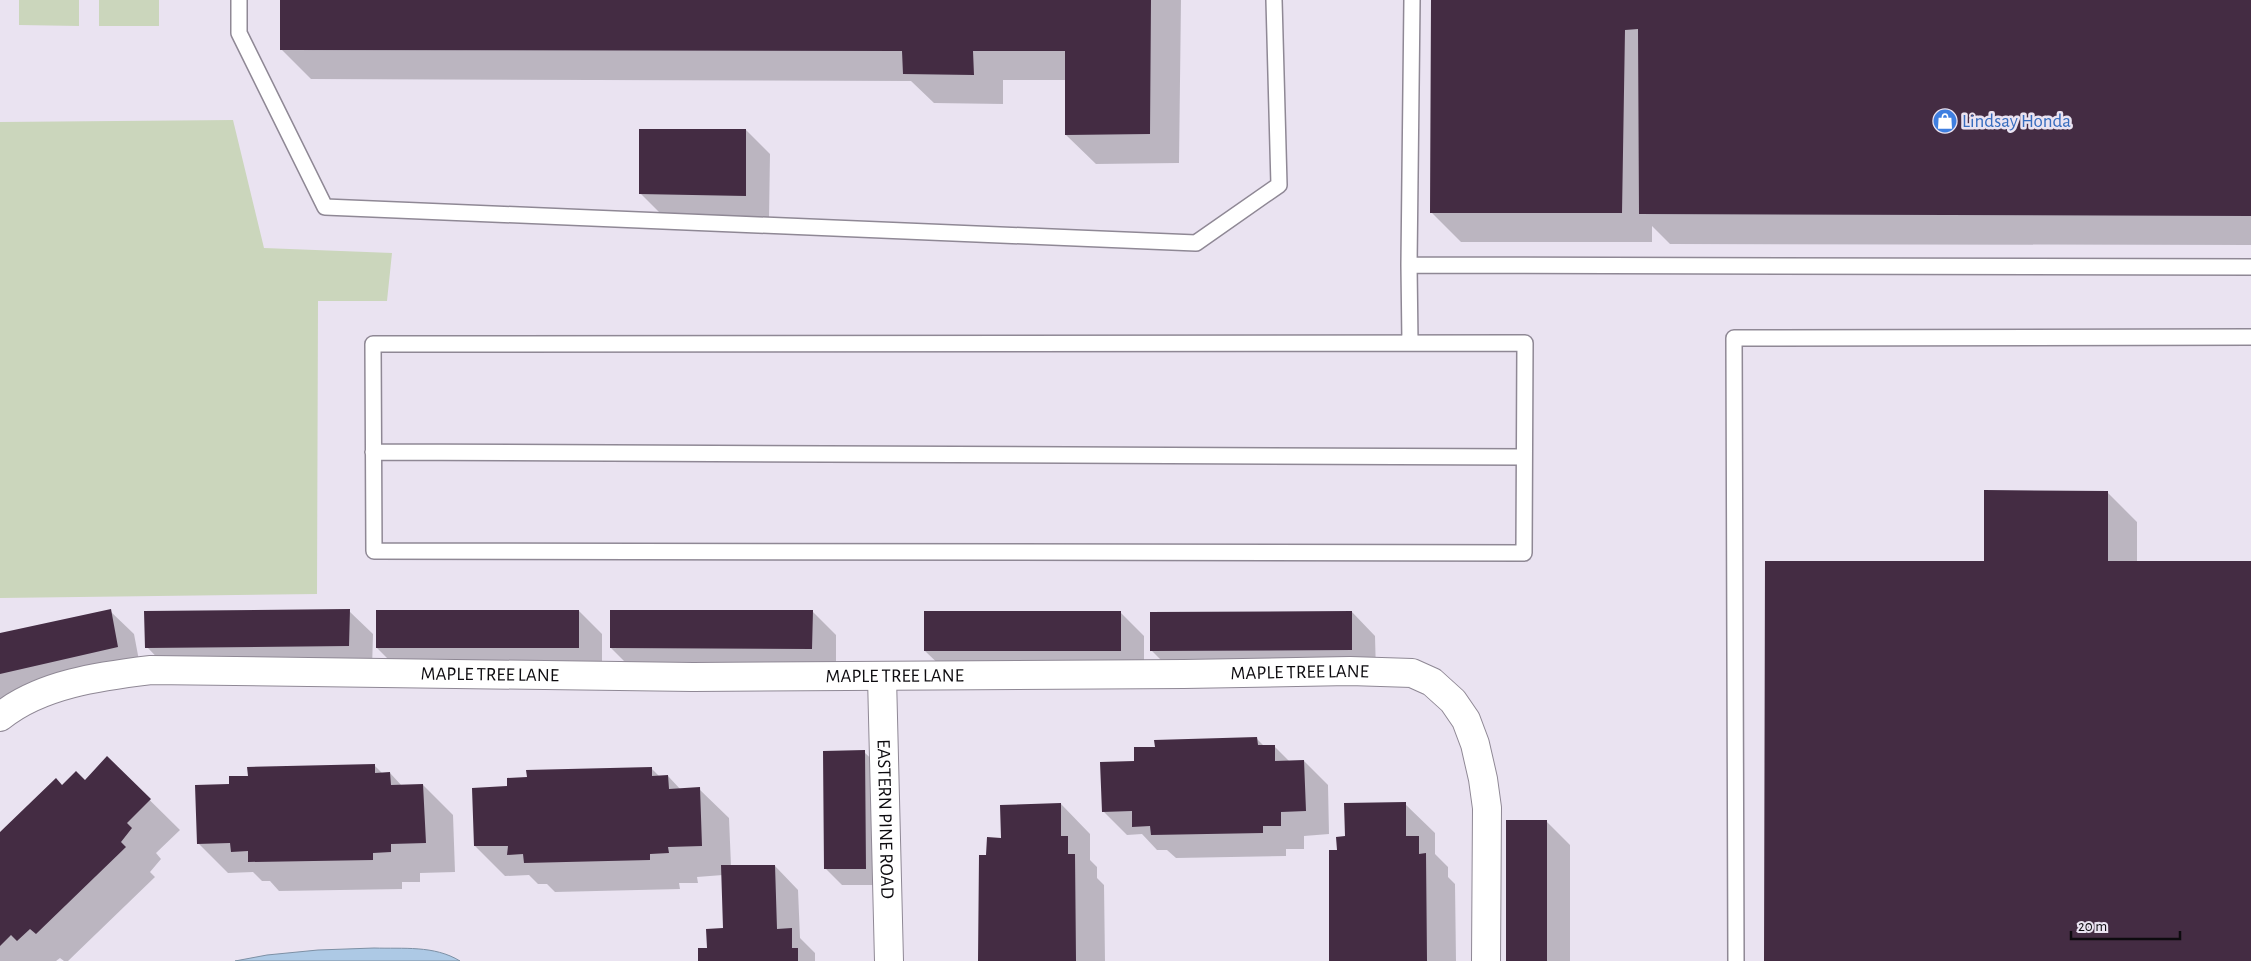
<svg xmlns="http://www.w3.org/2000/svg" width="2251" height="961" viewBox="0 0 2251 961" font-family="'Alegreya Sans',sans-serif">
<rect width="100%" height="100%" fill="#eae3f1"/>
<!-- green -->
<path fill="#cbd6bc" d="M19,0H79V26L19,25Z
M99,0H159V26H99Z
M233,120L264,248L392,253L387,301H318L317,594L0,598V122Z"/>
<!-- water -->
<path fill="#adc9e5" stroke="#7d90a5" d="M374,948C403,949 434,945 460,961H235L267,955L318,950Z"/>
<!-- shadow -->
<path fill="#0003" d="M281,0H1181L1179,163L1096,164L1066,135V80H1003V104L934,103L911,81L311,79L281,49Z
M1432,0H2251V245L1670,244L1652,226V242H1461L1432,213Z
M746,130L770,154L769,219L664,217L640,193Z
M2107,492L2137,522V562H2251V961H1765L1985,563Z
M110,611L134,634L141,671L0,702V634Z
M349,611L373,634L372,669L170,671L147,647Z
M579,611L602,634V671L401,672L377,648Z
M812,611L836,635V672H635L611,648Z
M1352,612L1375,636L1376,673L1175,674L1151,650Z
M1121,613L1144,636V674H949L925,651Z
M1257,739L1264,746H1274L1290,762L1304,761L1328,785L1329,834L1304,836V849H1286V856L1176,858L1167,850H1157L1142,834L1127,835L1103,811L1136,762L1156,748Z
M864,752L881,768L882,885H842L825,868Z
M107,758L180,830L156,853L161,859L150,872L155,877L68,961H64L60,958L56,961H0V834L62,787L85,782Z
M374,765L383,774L390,773L402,786L423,785L453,815L455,872L420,873V882H402V889L279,891L270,881H262L253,872L228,873L198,843L230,785L249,777Z
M651,768L660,777L668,776L681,790L699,789L729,818L731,866H775L798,890L800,938L815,953V961H700L725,930L723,875L697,877L698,883H679L680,889L555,892L547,884H538L529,875L505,876L475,846L508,788Z
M1061,804L1090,834V860L1097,867V878L1104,885L1105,961H979L988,856L1002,839Z
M1405,804L1435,833V854L1448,867V877L1455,884L1456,961H1330L1339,851L1346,837Z
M1546,821L1570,845V961H1507Z"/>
<!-- building -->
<path fill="#442c43" d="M280,0H1151L1150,134L1065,135V51H973L974,75L903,74L902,51L280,50Z
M1431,0H2251V216L1639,214L1638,29L1625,30L1622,213H1430Z
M639,129H746V196L639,194Z
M1984,490L2108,491V561H2251V961H1764L1765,561H1984Z
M111,609L118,647L0,674V633Z
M350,609L349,646L145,648L144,611Z
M376,610H579V648H376Z
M610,610H813L812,649L610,648Z
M924,611H1121V651H924Z
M1352,611V650L1150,651V612Z
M1257,737L1258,745H1275V761L1304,760L1306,811L1281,812V826H1263V833L1151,835L1150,826L1132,827V811L1102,812L1100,762L1134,761V747H1155L1154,740Z
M865,750L866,869H824L823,751Z
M107,756L151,799L127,823L132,828L121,842L126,847L36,934L30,929L17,941L11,935L0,946V832L56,778L62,785L76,771L85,780Z
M375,764V773L390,772L391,785L423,784L426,843L391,844V852L373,853V860L248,862V851L231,852L230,843L197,844L195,785L229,784V776H248L247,767Z
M652,767V776L668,775L669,789L700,787L702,846L668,847L669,853L650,854V860L524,863L523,854L507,855L508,846H474L472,788L507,786V778L527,777L526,770Z
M1406,802V836H1419V854L1426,853L1427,961H1329V850H1337L1336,837L1345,836L1344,803Z
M1061,803V836H1068V854H1075L1076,961H978L979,855H986L987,837L1001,838L1000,805Z
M1506,820H1547V961H1506Z
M721,865H775L777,929L792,928V948H798V961H698V948H707L706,929L723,928Z"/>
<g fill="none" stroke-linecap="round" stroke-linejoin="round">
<defs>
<path id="lane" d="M239,0V33L325,207L1196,243L1279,185L1274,0
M1412,0L1409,265L2251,267
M1409,265L1410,343
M1525,343L1524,553L374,551L373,344Z
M373,452L1524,457
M1736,961L1734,338L2251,337"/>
<g id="street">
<path id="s1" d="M882,677L889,961"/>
<path id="s2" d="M0,717C40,684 101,676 151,670L693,677L1184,674L1350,671L1412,673L1432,682L1453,701L1466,720L1475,744L1483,779L1487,808L1486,961"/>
</g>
</defs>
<!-- lane casing -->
<use href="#lane" stroke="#8f8895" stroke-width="18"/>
<!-- street casing -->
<use href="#street" stroke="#8f8895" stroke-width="30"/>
<!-- lane -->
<use href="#lane" stroke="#fff" stroke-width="15"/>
<!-- street -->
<use href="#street" stroke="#fff" stroke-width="28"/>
</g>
<!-- icons -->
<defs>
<symbol id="shop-disc" viewBox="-11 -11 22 22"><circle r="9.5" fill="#3f7fe0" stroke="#eae3f1"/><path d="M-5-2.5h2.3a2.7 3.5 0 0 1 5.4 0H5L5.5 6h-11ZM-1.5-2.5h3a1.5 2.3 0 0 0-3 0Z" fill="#fff"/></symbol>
</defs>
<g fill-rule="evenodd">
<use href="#shop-disc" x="1931" y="107" width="28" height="28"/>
</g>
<g text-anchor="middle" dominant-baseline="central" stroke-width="5" stroke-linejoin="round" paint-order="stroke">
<!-- shop labels -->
<g font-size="19" fill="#366cbe" stroke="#eae3f1" text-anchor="start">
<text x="1962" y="121">Lindsay Honda</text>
</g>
<!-- street labels -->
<g font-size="19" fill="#0d0b0f" stroke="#eae3f1">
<text stroke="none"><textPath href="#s2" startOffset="1309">MAPLE TREE LANE</textPath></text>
<text stroke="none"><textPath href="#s2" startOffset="499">MAPLE TREE LANE</textPath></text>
<text stroke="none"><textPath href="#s2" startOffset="904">MAPLE TREE LANE</textPath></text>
<text stroke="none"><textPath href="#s1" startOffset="142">EASTERN PINE ROAD</textPath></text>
</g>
</g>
<!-- scale -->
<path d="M2071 931v8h109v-8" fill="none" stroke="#0d0b0f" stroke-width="2.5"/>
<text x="2078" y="931" font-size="15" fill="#0d0b0f" stroke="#eae3f1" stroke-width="4" paint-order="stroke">20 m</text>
</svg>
